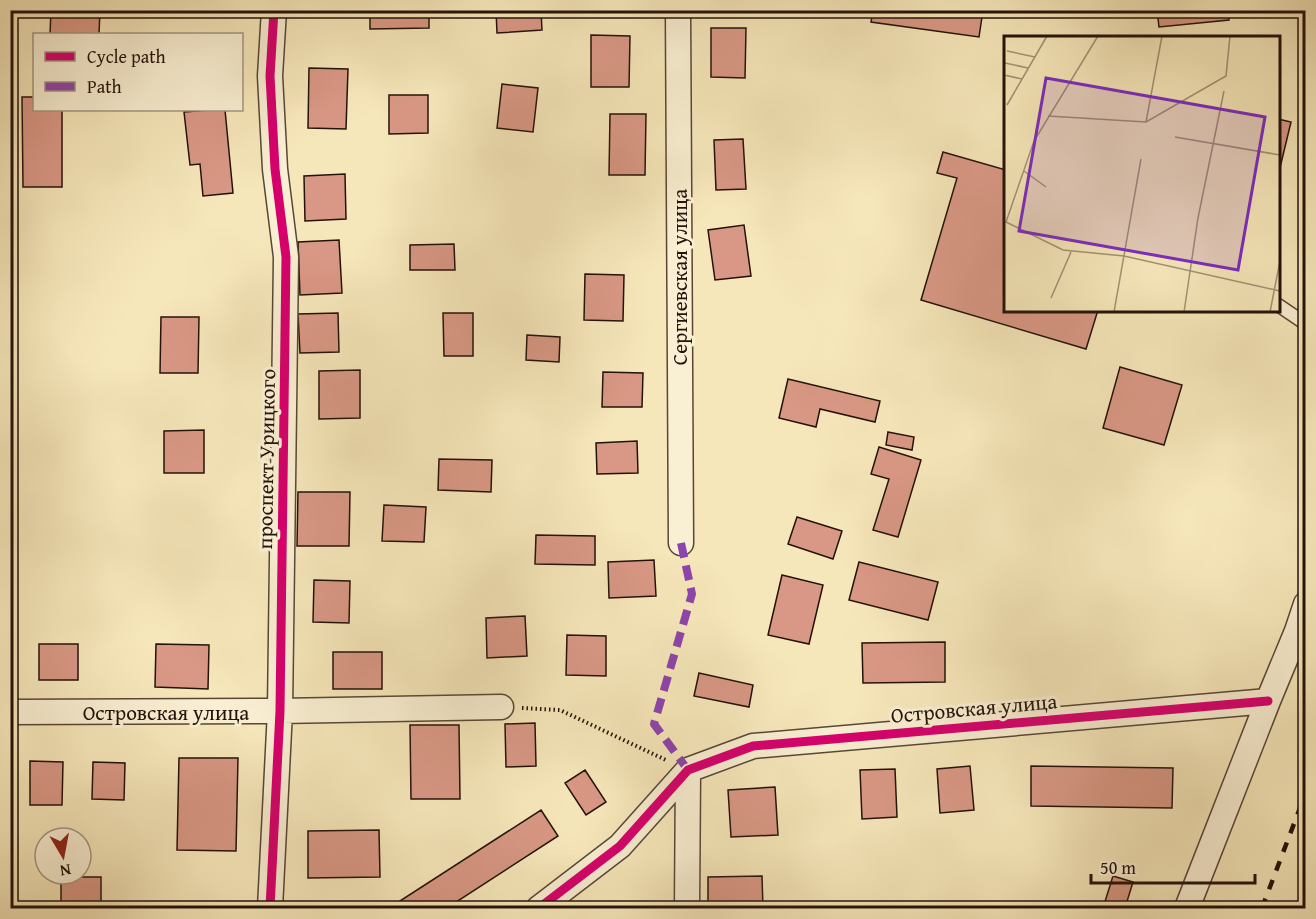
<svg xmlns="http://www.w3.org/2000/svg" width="1316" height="919" viewBox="0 0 1316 919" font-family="'Gentium Book Plus',serif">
<rect width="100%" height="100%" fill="#f6e7ba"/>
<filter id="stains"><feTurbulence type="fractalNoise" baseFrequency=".00333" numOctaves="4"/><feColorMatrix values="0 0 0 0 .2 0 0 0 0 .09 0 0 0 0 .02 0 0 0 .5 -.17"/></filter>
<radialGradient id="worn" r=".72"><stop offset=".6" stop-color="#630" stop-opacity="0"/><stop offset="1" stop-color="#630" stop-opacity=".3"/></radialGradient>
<!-- building -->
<path fill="#d99885" stroke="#23120a" stroke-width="1.5" d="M51,10H100L99,34H50Z
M370,10H429V28L370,29Z
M496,10H541L542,30L497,33Z
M873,10H983L979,37L871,22Z
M1157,10H1228L1229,20L1159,27Z
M711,28H746L745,78L711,77Z
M591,35L630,36L629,87H591Z
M309,68L348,69L346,129L308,128Z
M502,84L538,88L533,132L497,128Z
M389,95H428V133L389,134Z
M22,97H34V110H62V187H23Z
M209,110H225L233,193L203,196L200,164L190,165L184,112Z
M610,114H646L645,175H609Z
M1278,119L1291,122L1278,176Z
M743,139L746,189L716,190L714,140Z
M943,152L1006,170V310H1098L1086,349L921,300L957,178L937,173Z
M345,174L346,219L305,221L304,176Z
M744,225L751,276L715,280L708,230Z
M339,240L342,293L300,295L298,242Z
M454,244L455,270H410V245Z
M585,274L624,275L623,321L584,320Z
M338,313L339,352L300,353L298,314Z
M443,313H473V356H444Z
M161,317H199L198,373H160Z
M527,335L560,337L559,362L526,360Z
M1120,367L1182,385L1164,445L1103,428Z
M360,370V418L319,419V371Z
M603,372L643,373L642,407H602Z
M788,379L880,401L875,422L820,409L816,427L779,418Z
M204,430V473H164V431Z
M888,432L914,437L912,450L886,445Z
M637,441L638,473L597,474L596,443Z
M879,447L921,460L898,537L873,530L889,479L871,474Z
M439,459L492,460L491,492L438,490Z
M298,492H350L349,546H297Z
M384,505L426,507L424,542L382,541Z
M797,517L842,531L833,559L788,544Z
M536,535L595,536V565L535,564Z
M654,560L656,596L609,598L608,562Z
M859,562L938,582L928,620L849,600Z
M782,575L823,585L809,644L768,635Z
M314,580L350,581L349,623L313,622Z
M525,616L527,656L487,658L486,618Z
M567,635L606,636V676L566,675Z
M945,642V682L863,683L862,643Z
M39,644H78V680H39Z
M156,644L209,645L208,689L155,687Z
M333,652H382V689H333Z
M699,673L753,685L749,707L694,696Z
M535,723L536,766L506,767L505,724Z
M410,725H459L460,799H411Z
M179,758H238L236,851L177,850Z
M30,761L63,762L62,805H30Z
M93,762L125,763L124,800L92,799Z
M970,766L974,810L940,813L937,769Z
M1031,766L1173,768L1172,808L1031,806Z
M895,769L897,817L862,819L860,770Z
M585,770L606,802L586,815L565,783Z
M775,787L778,835L731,837L728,790Z
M541,810L558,836L447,908H389Z
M379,830L380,877L308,878V831Z
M762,876L763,908H708V877Z
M1113,876L1133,882L1125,908H1103Z
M61,877H101V908H61Z"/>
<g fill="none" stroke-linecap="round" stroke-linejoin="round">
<defs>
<path id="lane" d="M1278,305L1306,324"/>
<path id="street" d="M678,10L681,543
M10,712L280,711L501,707
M270,908L280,711L286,257L275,169L270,76L274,10
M539,908L620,846L688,770L753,746L1268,701
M687,908L688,770
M1187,908L1268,701L1297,631L1306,604"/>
</defs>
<!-- lane casing -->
<use href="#lane" stroke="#584736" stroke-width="15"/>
<!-- street casing -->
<use href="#street" stroke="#584736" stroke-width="27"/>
<!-- path -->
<path stroke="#23120a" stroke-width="4" stroke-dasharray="1.5 3" stroke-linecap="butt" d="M522,708L560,710L668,761"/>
<!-- lane -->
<use href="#lane" stroke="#f9efd2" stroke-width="12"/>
<!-- street -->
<use href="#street" stroke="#f9efd2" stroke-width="24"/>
<!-- rail -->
<path stroke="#23120a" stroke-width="4.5" stroke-dasharray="10 10" stroke-linecap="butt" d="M1262,908L1306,792
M1298,908L1306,893"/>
<!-- quiet -->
<path stroke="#8e44ad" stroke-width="8" stroke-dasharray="15 8" stroke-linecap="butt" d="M681,543L692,594L654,724L688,770"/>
<defs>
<path id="cycleway" d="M270,908L280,711L286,257L275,169L270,76L274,10
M539,908L620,846L688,770L753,746L1268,701"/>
</defs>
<!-- cycleway casing -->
<use href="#cycleway" stroke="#f9efd2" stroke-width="13"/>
<!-- cycleway -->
<use href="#cycleway" stroke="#d6006c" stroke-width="9"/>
</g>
<g text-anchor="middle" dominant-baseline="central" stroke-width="6" stroke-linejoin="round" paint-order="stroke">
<!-- street labels -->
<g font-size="21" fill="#23120a" stroke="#f9efd2">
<text transform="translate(679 277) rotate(-90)">Сергиевская улица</text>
<text transform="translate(266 459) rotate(-89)">проспект Урицкого</text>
<text transform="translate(974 708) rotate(-5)">Островская улица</text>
<text x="166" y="712">Островская улица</text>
</g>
</g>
<!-- overview -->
<g transform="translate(1004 36)">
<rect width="276" height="276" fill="#f6e7ba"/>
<path fill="none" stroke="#a29274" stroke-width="1.5" d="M94,0L30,105L2,186L59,214L120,220L276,255M3,15L31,21M1,27L24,32M0,39L18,43M3,69L43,0M44,80L142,86L222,40L226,0M142,86L158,0M171,101L276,119M20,135L42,151M47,262L67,216M110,276L137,123M180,276L194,182L220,55M266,276L276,225"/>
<path fill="#7b2cbf" fill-opacity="0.15" stroke="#7b2cbf" stroke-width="3" d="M42,42L261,81L234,234L15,195Z"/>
<rect width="276" height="276" fill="none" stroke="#23120a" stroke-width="3"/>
</g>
<!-- margin -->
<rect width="1316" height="919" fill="none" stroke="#f6e7ba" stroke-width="36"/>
<rect x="12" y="12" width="1292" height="895" fill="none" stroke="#23120a" stroke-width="3"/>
<rect x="18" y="18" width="1280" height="883" fill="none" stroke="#23120a" stroke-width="1.5"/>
<!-- legend -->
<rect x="33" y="33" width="210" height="78" fill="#f9efd2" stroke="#a39782" stroke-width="1.5"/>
<rect x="45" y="52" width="30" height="9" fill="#d6006c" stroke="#a39782" stroke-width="1.5"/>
<text x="87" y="63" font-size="18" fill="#23120a">Cycle path</text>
<rect x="45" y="82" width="30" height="9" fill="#8e44ad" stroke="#a39782" stroke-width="1.5"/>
<text x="87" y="93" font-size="18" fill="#23120a">Path</text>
<!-- north arrow -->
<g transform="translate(63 856) rotate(170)"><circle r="28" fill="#f9efd2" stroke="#a39782" stroke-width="1.5"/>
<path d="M0-4.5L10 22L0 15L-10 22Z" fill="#8f2418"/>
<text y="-9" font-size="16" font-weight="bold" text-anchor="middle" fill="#23120a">N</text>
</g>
<!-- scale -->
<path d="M1091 874v9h164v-9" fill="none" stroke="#23120a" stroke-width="3"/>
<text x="1100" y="874" font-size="18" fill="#23120a" stroke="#f9efd2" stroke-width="4.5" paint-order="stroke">50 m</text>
<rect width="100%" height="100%" filter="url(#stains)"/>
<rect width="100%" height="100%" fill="url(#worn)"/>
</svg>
